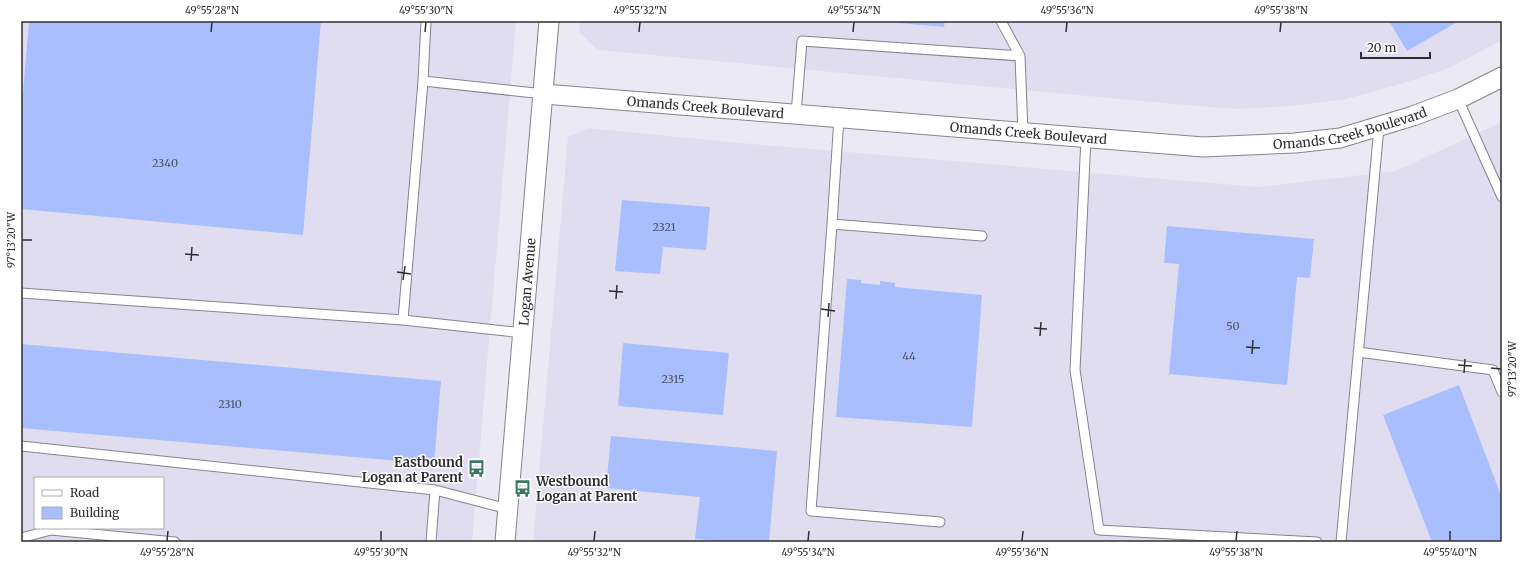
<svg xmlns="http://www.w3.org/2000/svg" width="1523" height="563" viewBox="0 0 1523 563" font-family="Merriweather,serif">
<rect width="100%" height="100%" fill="#ebe9f4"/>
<!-- built -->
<path fill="#e1ddf0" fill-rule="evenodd" d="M21,21H516L472,542H21ZM35,478H163V528H35Z
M580,21H1502V40L1449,68L1404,83L1346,99L1290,106L1237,109L1173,104L598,50L579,32Z
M1502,122V542H533L568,137L588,128L740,143L1259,187L1396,171Z"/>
<!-- building -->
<path fill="#a9bffd" d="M29,21H321L303,235L21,209V117Z
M888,21H945L944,27L888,22Z
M1389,21H1459L1407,51Z
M622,200L710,207L706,250L663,247L660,274L615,271Z
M1167,226L1314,239L1310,278L1297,277L1287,385L1169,374L1179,264L1164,263Z
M847,279L861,280V283L880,285V281L895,283V287L982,295L972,427L836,417Z
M623,343L729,353L723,415L618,406Z
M21,344L441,381L434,464L21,428Z
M1459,385L1502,498V542H1432L1383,415Z
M611,436L777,451L769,542H729L695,539L700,497L606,488Z"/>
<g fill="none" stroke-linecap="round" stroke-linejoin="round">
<defs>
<path id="service" d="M1020,56L1023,133
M423,81L426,21
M1458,99L1502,197
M796,114L802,41L1020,56L1001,21
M839,118L832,224L982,236
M1086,138L1075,370L1099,530L1317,542
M832,224L811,511L940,522
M21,293L403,320
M523,333L403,320L423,81L544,94
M1358,352L1493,370L1502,392
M21,446L435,490L508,509
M21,538L51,530L175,542
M431,542L435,490
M1341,542L1379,127"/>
<g id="minor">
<path id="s1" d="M544,94L1203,147L1295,143L1340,138L1413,116L1458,99L1502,77"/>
<path id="s2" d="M505,542L549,21"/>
</g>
</defs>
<!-- service casing -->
<use href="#service" stroke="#85848e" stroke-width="11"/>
<!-- minor casing -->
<use href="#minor" stroke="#85848e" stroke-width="21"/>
<!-- service -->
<use href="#service" stroke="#fff" stroke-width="9"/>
<!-- minor -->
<use href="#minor" stroke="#fff" stroke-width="19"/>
</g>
<!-- ticks -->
<path fill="none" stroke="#2e2e32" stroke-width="1.5" d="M211,32L212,22M425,32L426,22M639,32L640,22M853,32L854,22M1066,32L1067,22M1280,32L1281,22M22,240H32M185,254L199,255M191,261L192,247M397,272L411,274M403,280L405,266M609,291L623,292M616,299L617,285M821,309L835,311M828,317L829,303M1034,328L1047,329M1040,336L1041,322M1246,347L1260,348M1252,354L1253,340M1458,365L1472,366M1491,368L1501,369M1464,373L1465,359M167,541L168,531M381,541V531M594,541L595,531M808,541L809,531M1022,541L1023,531M1236,541L1237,531M1450,541V531"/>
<!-- icons -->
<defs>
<symbol id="bus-bare" viewBox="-9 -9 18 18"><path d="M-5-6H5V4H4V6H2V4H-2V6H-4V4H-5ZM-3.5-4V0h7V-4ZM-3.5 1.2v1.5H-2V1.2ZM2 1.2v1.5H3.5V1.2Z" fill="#3a7863" stroke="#fff" stroke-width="2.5" paint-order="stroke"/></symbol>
</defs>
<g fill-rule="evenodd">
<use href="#bus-bare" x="464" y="456" width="25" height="25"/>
<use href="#bus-bare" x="510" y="476" width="25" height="25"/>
</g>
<g text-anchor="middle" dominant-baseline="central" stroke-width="3" stroke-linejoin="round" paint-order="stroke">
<!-- number labels -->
<g font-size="11" fill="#4d5265">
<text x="165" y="163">2340</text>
<text x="664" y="227">2321</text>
<text x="1233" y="326">50</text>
<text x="909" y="356">44</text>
<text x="673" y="379">2315</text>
<text x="230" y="404">2310</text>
</g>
<!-- street labels -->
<g font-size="13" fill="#2e2e32" stroke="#fff">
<text stroke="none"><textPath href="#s1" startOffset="162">Omands Creek Boulevard</textPath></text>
<text stroke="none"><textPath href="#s1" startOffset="810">Omands Creek Boulevard</textPath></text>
<text stroke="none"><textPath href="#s1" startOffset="486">Omands Creek Boulevard</textPath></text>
<text stroke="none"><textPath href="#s2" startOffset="261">Logan Avenue</textPath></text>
</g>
<!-- poi labels -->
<g font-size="13" font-weight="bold" fill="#2e2e32" stroke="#fff" text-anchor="end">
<text x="463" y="462">Eastbound<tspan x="463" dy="15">Logan at Parent</tspan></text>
<text x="536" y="481" text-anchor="start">Westbound<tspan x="536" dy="15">Logan at Parent</tspan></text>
</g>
</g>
<!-- border -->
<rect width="1523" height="563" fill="none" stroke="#ffffff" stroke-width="44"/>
<!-- legend -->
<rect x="34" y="477" width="130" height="52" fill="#ffffff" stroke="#ababad"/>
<rect x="42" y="490" width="20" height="6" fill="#ffffff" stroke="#ababad"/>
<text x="70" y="497" font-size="12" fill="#2e2e32">Road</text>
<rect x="42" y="507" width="20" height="12" fill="#a9bffd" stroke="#ababad"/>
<text x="70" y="517" font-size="12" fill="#2e2e32">Building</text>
<!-- scale -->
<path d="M1361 52v6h69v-6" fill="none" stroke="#2e2e32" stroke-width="2"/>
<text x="1367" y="52" font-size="12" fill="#2e2e32" stroke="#ffffff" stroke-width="3" paint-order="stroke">20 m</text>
<rect x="22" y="22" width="1479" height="519" fill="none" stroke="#2e2e32" stroke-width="1.5"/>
<g font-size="10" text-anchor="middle" fill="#2e2e32">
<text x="212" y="14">49°55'28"N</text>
<text x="426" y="14">49°55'30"N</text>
<text x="640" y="14">49°55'32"N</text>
<text x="854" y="14">49°55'34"N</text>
<text x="1067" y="14">49°55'36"N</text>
<text x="1281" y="14">49°55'38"N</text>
<text transform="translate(11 240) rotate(-90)" y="4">97°13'20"W</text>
<text transform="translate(1512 369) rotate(-90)" y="4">97°13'20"W</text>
<text x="167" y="556">49°55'28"N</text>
<text x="381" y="556">49°55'30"N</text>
<text x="594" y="556">49°55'32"N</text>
<text x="808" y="556">49°55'34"N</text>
<text x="1022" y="556">49°55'36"N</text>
<text x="1236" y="556">49°55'38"N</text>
<text x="1450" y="556">49°55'40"N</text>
</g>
</svg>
